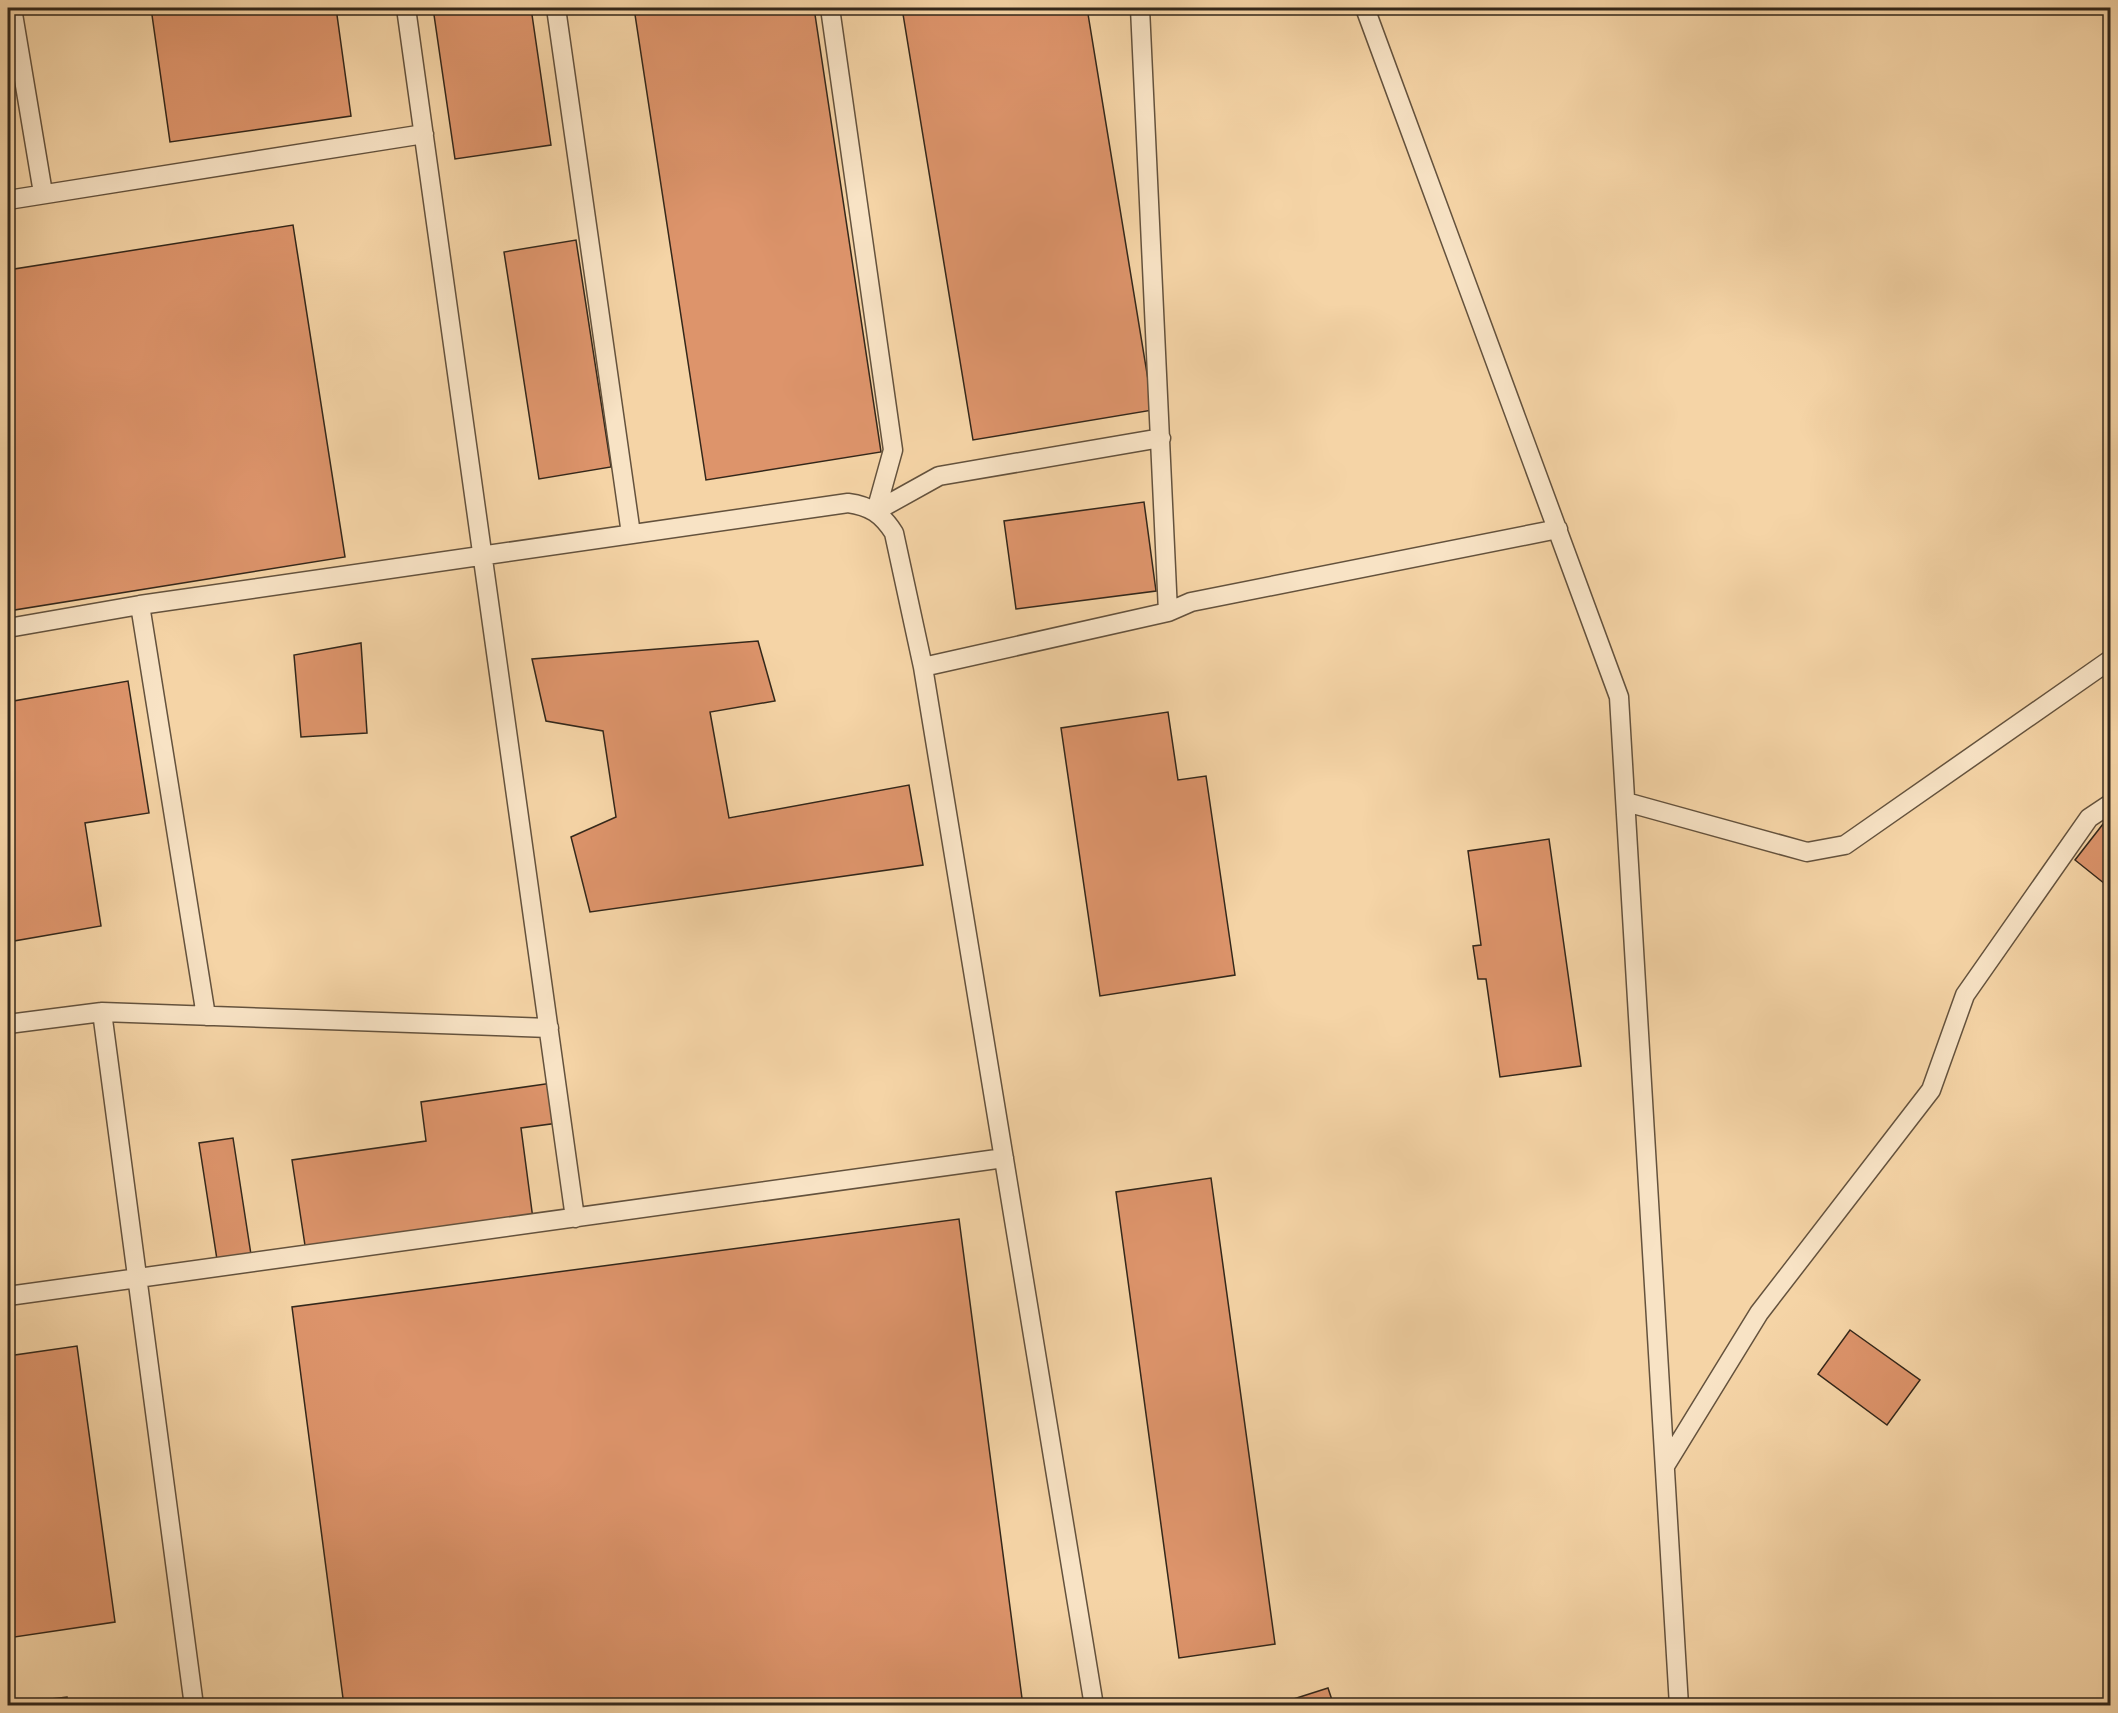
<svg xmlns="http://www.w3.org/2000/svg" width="2118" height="1713" viewBox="0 0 2118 1713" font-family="'EB Garamond',serif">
<rect width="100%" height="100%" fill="#f5d4a6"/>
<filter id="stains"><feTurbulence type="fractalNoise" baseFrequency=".00333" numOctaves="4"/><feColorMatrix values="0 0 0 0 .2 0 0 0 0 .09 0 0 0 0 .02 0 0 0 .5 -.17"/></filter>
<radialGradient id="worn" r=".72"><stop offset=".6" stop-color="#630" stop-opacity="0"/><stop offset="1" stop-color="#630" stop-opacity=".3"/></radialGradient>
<!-- building -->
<path fill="#dd946b" stroke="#33271a" stroke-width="1.5" d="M151,8H336L351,116L170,142Z
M433,8H531L551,145L455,159Z
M634,8H814L881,452L706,480Z
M902,8H1087L1153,410L973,440Z
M293,225L345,557L8,611V270Z
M576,240L611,467L539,479L504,252Z
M1144,502L1156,591L1016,609L1004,521Z
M758,641L775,701L710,712L729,818L909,785L923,865L590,912L571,837L616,817L603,731L546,721L532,659Z
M361,643L367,733L301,737L294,655Z
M128,681L149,813L85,823L101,926L8,942V702Z
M1168,712L1178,780L1206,776L1235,975L1100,996L1061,728Z
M2110,815V888L2075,860Z
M1549,839L1581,1066L1500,1077L1486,979H1478L1473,946L1481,945L1468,851Z
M552,1083L558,1123L521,1128L533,1219L306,1252L292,1160L426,1141L421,1102Z
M233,1138L252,1261L218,1266L199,1143Z
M1211,1178L1275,1644L1179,1658L1116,1192Z
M959,1219L1023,1706H344L292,1307Z
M1850,1330L1920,1380L1887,1425L1818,1374Z
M77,1346L115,1622L8,1638V1356Z
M1328,1688L1334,1706H1282L1281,1703Z
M67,1697L68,1706H8V1704Z"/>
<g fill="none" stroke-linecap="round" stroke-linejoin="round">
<defs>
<path id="lane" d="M12,8L43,193
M406,8L575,1218
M556,8L631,534
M830,8L893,450L876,511
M1140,8L1168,612
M1365,8L1619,697L1679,1706
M8,200L424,134
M876,511L939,476L1161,438
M140,605L206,1016
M8,628L140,605L848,503C870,506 882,514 894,533L923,667L1094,1706
M923,667L1168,612L1191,602L1558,529
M1626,802L1807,852L1845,845L2110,660
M102,1012L194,1706
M8,1024L102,1012L549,1028
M8,1296L1004,1158
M1665,1466L1759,1313L1931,1090L1965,995L2089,818L2110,804"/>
</defs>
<!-- lane casing -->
<use href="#lane" stroke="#64523d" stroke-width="21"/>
<!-- lane -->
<use href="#lane" stroke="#f8e3c5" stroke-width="18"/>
</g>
<!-- margin -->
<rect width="2118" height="1713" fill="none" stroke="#f5d4a6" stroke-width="30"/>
<rect x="9" y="9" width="2100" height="1695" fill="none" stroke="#33271a" stroke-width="3"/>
<rect x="15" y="15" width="2088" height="1683" fill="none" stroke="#33271a" stroke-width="1.5"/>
<rect width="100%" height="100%" filter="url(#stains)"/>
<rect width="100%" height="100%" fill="url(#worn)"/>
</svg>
